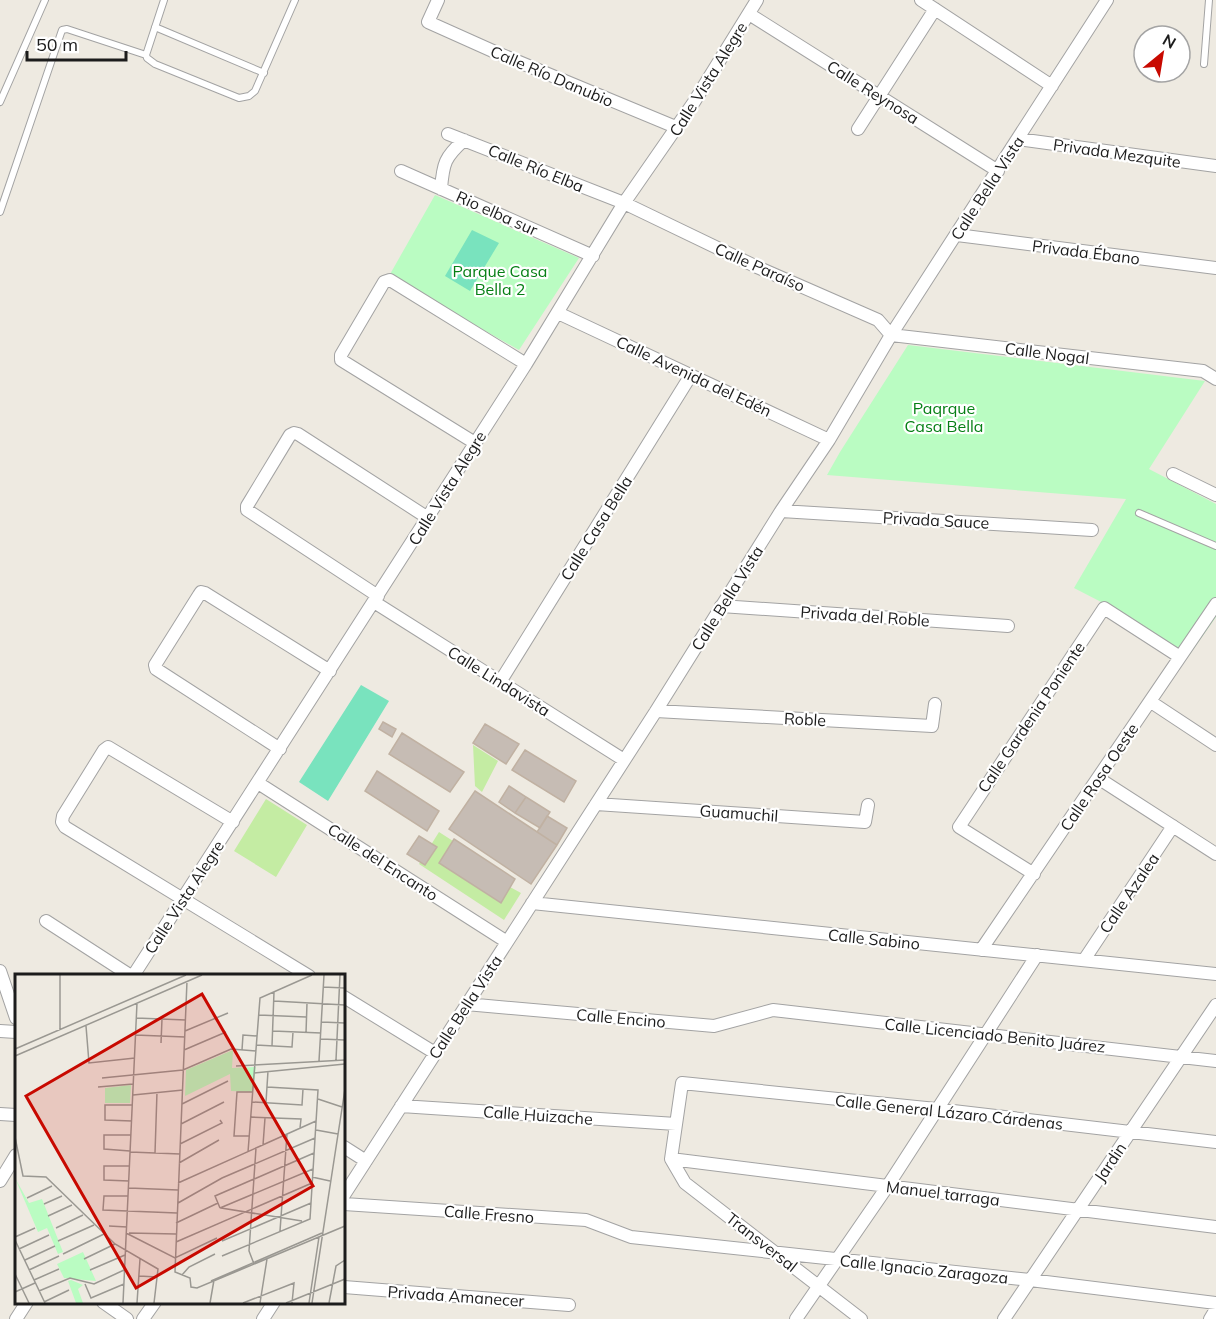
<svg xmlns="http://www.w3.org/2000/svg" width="1216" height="1319" viewBox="0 0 1216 1319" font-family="Mulish,sans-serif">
<rect width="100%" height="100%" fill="#eeeae1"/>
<!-- grass -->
<path fill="#c4eca3" d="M473,745L498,761L482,792L475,786Z
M266,799L307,825L276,877L234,851Z
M439,832L453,841L439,863L501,903L510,887L521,893L504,920L419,864Z"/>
<!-- park -->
<path fill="#bafcc2" d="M435,195L579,258L519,350L389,276Z
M908,345L1205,381L1149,469L1216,504V617L1188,657L1107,605L1074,588L1126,499L827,475L840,452Z"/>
<!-- pitch -->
<path fill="#79e3be" d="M472,230L499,243L470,291L445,276Z
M361,685L389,701L328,801L299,782Z"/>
<!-- building -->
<path fill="#c6bcb4" stroke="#c0b1a2" stroke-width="1.5" d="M383,722L396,729L392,737L379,729Z
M485,724L519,744L506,764L473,743Z
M402,733L464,772L450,792L389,754Z
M525,750L576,781L564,802L512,770Z
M377,771L439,811L427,831L365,791Z
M509,786L526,797L515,813L499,802Z
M475,791L557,845L531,884L449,829Z
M526,797L550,812L540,828L515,813Z
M547,816L567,828L557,845L537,832Z
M419,836L437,847L425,865L407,854Z
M454,839L515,879L501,903L439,863Z"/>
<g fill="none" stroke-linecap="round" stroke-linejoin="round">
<defs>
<path id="lane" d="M164,0L146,55L147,58L155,64L239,98L249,96L255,91L295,0
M155,27L264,73
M1204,64L1209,0
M0,102L45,0
M0,212L62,30L67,29L146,55
M1139,513L1216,546"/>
<path id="street" d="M438,0L428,22L495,52L678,128
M921,0L1052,86
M749,14L998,171
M858,129L935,9
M448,134L624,203L757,267L878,320L891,335
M1018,139L1216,166
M401,171L593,256
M441,189C443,163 445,157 464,140
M957,235L1216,268
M558,313L829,440
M891,335L1203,371L1216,379
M475,443L341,360V355L384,282L390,280L526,364
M1173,474L1216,495
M781,511L1092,530
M378,596L247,510V506L290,435L294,433L298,434L428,518
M374,602L624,760
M721,606L1008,626
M500,682L691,375
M1151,702L1216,745
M656,711L932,726L935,704
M280,749L156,669L155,665L199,595L201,592L205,593L330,671
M1098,778L1216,854
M258,783L507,942
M596,804L865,822L868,805
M233,822L108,747L104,750L63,816L62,822L65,827L309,976
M1034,874L959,827L1104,608L1180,657
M532,903L1216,974
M46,921L131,976
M981,950L1216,604
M1084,960L1173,826
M0,971L16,1018
M133,976L526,364L624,203L694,102L757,0
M344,997L435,1053
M466,1004L714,1026L773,1010L1216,1061
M0,1031L16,1032
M401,1106L676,1124
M0,1114L16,1115
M344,1147L366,1161
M671,1159L682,1083L936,1109L1216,1142
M671,1159L1216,1227
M671,1159L685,1183L861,1319
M0,1181L16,1155
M344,1195L656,711L781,511L829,440L891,335L1107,0
M344,1204L586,1220L631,1237L1030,1280L1216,1303
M344,1287L569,1305
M103,1302L127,1319
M16,1319L27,1302
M143,1319L155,1302
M263,1319L274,1302
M796,1319L887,1187L1037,955
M1004,1319L1216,1005
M1210,1319L1216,1309"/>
</defs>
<!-- lane casing -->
<use href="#lane" stroke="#a3a3a3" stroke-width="8"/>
<!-- street casing -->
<use href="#street" stroke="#a3a3a3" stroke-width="14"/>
<!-- lane -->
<use href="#lane" stroke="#fff" stroke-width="6"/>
<!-- street -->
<use href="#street" stroke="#fff" stroke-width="12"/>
</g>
<g text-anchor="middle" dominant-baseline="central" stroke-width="4.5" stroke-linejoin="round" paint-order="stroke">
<!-- street labels -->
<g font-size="16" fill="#1c1c1c" stroke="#fff">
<text transform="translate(552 76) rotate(23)">Calle Río Danubio</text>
<text transform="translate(708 79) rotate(-58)">Calle Vista Alegre</text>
<text transform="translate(873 92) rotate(32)">Calle Reynosa</text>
<text transform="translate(1117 153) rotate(8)">Privada Mezquite</text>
<text transform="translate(536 168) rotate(22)">Calle Río Elba</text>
<text transform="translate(987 188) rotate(-57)">Calle Bella Vista</text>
<text transform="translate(497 213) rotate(24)">Rio elba sur</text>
<text transform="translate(1086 252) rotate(7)">Privada Ébano</text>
<text transform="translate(760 267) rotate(24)">Calle Paraíso</text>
<text transform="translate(1047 353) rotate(7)">Calle Nogal</text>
<text transform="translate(694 376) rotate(25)">Calle Avenida del Edén</text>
<text transform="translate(447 488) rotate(-58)">Calle Vista Alegre</text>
<text transform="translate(936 520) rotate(3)">Privada Sauce</text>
<text transform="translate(596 528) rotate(-58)">Calle Casa Bella</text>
<text transform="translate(727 598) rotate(-58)">Calle Bella Vista</text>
<text transform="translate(865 616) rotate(4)">Privada del Roble</text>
<text transform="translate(499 681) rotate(32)">Calle Lindavista</text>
<text transform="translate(1031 717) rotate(-56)">Calle Gardenia Poniente</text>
<text transform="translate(805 719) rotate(3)">Roble</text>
<text transform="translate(1099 777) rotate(-56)">Calle Rosa Oeste</text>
<text transform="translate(739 813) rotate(4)">Guamuchil</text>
<text transform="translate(383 862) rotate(33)">Calle del Encanto</text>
<text transform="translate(1129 893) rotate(-56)">Calle Azalea</text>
<text transform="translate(184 897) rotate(-57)">Calle Vista Alegre</text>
<text transform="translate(874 939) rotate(6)">Calle Sabino</text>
<text transform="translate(465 1007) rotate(-57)">Calle Bella Vista</text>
<text transform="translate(621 1018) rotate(5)">Calle Encino</text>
<text transform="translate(995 1035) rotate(6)">Calle Licenciado Benito Juárez</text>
<text transform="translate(949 1112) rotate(6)">Calle General Lázaro Cárdenas</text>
<text transform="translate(538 1115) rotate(4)">Calle Huizache</text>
<text transform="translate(1110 1162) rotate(-56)">Jardin</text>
<text transform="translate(943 1193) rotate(7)">Manuel tarraga</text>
<text transform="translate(489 1214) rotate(4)">Calle Fresno</text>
<text transform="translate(762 1242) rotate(38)">Transversal</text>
<text transform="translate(924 1269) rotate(6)">Calle Ignacio Zaragoza</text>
<text transform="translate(456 1296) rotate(4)">Privada Amanecer</text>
</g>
<!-- park labels -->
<g font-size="16" fill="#057f14" stroke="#fff">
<text x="500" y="271">Parque Casa<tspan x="500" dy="18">Bella 2</tspan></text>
<text x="944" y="408">Paqrque<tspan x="944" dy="18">Casa Bella</tspan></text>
</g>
</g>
<!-- overview -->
<g transform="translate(15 974)">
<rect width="330" height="330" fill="#eeeae1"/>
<path d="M218,76L217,94L241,93L238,118L216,117L215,100L170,122L171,96ZM116,111L115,129H90V114ZM0,204L14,229L27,225L48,278L43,280L32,254L23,258ZM68,278L81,307L49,304L42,290ZM56,306L68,311L63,315L68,329H61L53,307Z" fill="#bafcc2"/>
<path fill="none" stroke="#9a9892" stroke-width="1.5" d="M45,1V56M172,7L160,298L175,304L176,313L182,314L330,252M308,13L330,14M259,27L330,31M244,41L291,43M121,44L171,46M307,48L330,49M71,52L74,89L120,84M170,57L213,39M258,57L306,59M291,59L292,29M120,61L170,63M306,65L330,66M146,69L147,45M241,71L277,73L278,58M257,72L259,18M0,75L171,1M169,76L211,58M227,76L228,61L242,62M0,82L187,1M321,86L325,1M304,87L309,1M221,92L330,86M239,99L330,90M87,104L168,96L216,75L241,77M83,113L118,110M118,121L168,116M303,125L327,133M237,128L287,131L288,115M251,128L253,97M167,130L213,107M235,143L286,145L285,154M117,147L90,146V131H117M166,150L209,128M301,156L323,160M234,162H219L222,118H237M0,163L8,202L31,203L100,270L143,295L139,329M165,170L207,149L205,146M248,171L250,144M115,177L89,175V161H116M115,178L165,180M233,178L245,24L297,1M140,179L142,118M164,189L204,166M297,203L315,207M114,207L89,206V192H115M163,209L301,147M114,214L163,216M113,222H89L88,236L162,239M12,224L37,212M163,229L207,204L300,164M29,230L47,222M205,234L200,222L299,179M205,234L298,195M206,234L287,247M33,242L57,231M161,249L203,229M94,252L112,253M41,254L68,241M265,257L272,160M111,259L160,284L202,264M114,259L161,260M0,263L20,254M0,266L30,329M43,267L79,251M207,267L296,229M161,268L297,209M4,275L34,261M48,280L89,260M207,282L295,245L303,116L252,113M69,285L100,270M10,286L40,272M239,290L234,277L241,174M14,296L44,282M75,296L110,281M0,300L14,329M167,301L174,293L200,280M124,302L142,303M19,306L44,295M196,307L307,259M70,310L76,324L109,310M24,317L55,304L79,310L109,296M0,318L20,309M29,328L54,316M108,329L122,29M122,329L125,285M195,329L199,306M228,329L279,309L277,329M245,329L252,285M271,329L330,305M294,329L304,263M297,329L330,115M314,329L321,292L330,286"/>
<path fill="#c80900" fill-opacity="0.15" stroke="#c80900" stroke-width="3" d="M187,20L298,212L121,314L11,122Z"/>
<rect width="330" height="330" fill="none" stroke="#1c1c1c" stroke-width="3"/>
</g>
<!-- north arrow -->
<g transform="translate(1162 54) rotate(30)"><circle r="28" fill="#ffffff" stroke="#a4a4a4" stroke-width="1.5"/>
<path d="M0-4.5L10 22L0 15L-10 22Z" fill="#c80900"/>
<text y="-9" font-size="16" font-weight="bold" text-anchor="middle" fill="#1c1c1c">N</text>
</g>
<!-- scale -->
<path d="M27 51v9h99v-9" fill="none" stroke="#1c1c1c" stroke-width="3"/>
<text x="36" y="51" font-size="18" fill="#1c1c1c" stroke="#ffffff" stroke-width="4.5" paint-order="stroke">50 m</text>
</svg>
